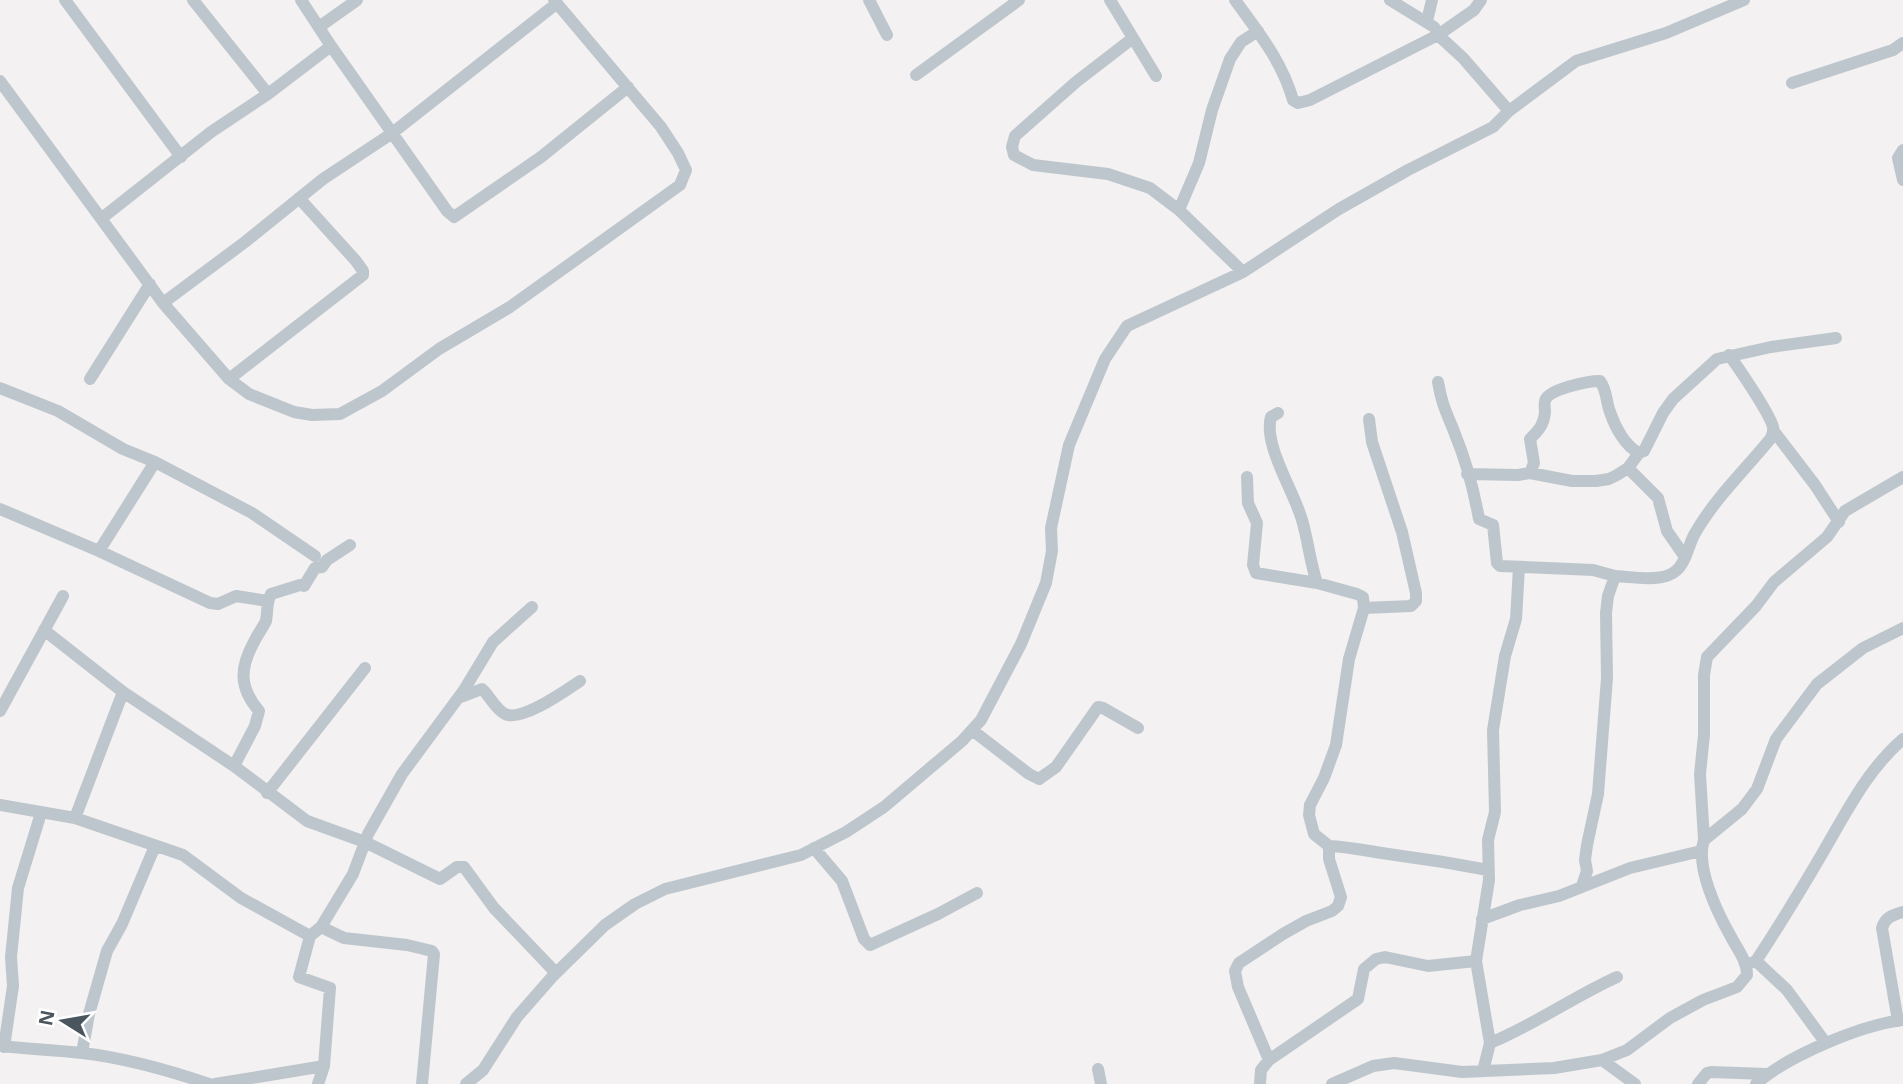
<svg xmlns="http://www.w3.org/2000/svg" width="1903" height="1084" viewBox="0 0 1903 1084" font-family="'Noto Sans',sans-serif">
<rect width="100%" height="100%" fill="#f3f1f1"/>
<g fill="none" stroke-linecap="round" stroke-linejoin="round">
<!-- minor -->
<path stroke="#bec6cd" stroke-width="12" d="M65,0L181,157
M193,0L268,94
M301,0L331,46L447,211L454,217L541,157L628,87
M869,0L887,35
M1110,0L1156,76
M1235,0C1258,32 1282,61 1293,100L1298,103L1310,100L1438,35L1474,10L1481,0
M1390,0L1434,27L1438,35L1463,58L1509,111
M1427,21L1432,0
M319,27L357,0
M1133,38L1076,82L1015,136L1012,147L1014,155L1033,165L1108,174L1150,188L1179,210L1243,272
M916,75L1019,0
M0,81L163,303L229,379L249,394L294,412L312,415L340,414L382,391L439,349L510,307L680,185L686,170L678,153L661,127L554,0
M1792,83L1893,50L1903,43
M1903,150L1898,158L1903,180
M1179,210L1199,163L1212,110L1230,59L1241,42L1258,31
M102,218L211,132L268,94L331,46
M163,303L245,242L323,179L391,134L556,4
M90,379L150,284
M229,379L363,275V271L356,261L299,198
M1438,382C1442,406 1447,413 1455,434C1466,461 1474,491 1479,519L1493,525L1497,563L1500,566L1593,570L1615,576L1608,596L1606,613L1607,678L1598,794L1587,845L1585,860L1587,871L1582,886
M0,388L58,411L123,449L155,462L252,513L315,556
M1278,413L1271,417C1263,445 1294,491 1302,520C1308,540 1310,562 1317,583
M1773,430L1815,485L1839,522
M1628,468L1658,498L1667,531L1685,557
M1530,473L1534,463L1530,439C1538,431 1544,425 1545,412C1545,410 1544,402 1545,401C1547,389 1589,381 1600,381C1607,390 1606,402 1610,412C1615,427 1625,446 1639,453
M1467,474L1518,475L1530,473L1572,481H1596L1609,479L1617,475L1628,468L1639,453L1644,451L1663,413L1673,399L1717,359L1771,347L1836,338
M1247,477L1248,503L1257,523L1253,565L1256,573L1317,583L1357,594L1363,597L1364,608L1349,659L1336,745L1324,778L1310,805L1309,815L1314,834L1329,846V859L1341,897L1338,906L1332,911L1306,921L1283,934L1239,963L1235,971L1238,987L1269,1060
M0,509L99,551L210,603L218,604L236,596L268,601
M99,551L155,462
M1615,576C1631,577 1655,581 1669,575C1685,569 1687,549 1694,535C1714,499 1746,469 1771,438C1773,433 1774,431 1773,427C1770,414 1738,367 1729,355
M1364,608L1411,606L1416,601V593L1402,532L1372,442L1369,419
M44,630L123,692L234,766L307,821L365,842L440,879L457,867H464L494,908L556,973
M461,697L482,689C490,696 495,709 505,714C522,722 565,691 580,681
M0,711L63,596
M972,730L1029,774L1039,779L1056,767L1098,707L1103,708L1138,728
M234,766L255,726L259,711C238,686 240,667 255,640C258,634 263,627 266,621C268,611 266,603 271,594L300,585L304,586L315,568L322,567L327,560L350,545
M267,793L365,668
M0,805L75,818L183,855L241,898L310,936
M75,818L123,692
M1704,840L1742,809L1757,789L1776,739L1817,684L1863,648L1903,628
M1329,846C1352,847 1372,852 1395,855C1426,859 1457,864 1488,870
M814,848L842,881L864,939L870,945L938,914L977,893
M1482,919L1520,905L1559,896L1630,868L1701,851
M321,927L344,938L407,945L432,951L434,954L422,1084
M1756,961C1779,926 1801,890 1822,854C1846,813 1867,770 1903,739
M1748,964L1756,961L1787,990L1825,1042
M1898,1021L1882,928C1885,917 1893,915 1903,912
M1490,1043C1534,1025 1573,997 1617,977
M0,1046C27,1049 55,1050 82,1053C126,1058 168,1070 209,1084
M4,1047L13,986L11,957L18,888L41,813
M82,1053L89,1014L107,951L122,924L155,846
M1602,1060L1635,1084
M1098,1069L1101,1084
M1483,1071L1490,1043L1476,961L1489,880L1488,840L1495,812L1493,730L1505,656L1516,619L1519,567
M215,1084L324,1066
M318,1084L324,1066L330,988L299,977L310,936L321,927L353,874L368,834L402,774L464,690L493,642L532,607
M466,1084L483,1070L517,1017L552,977L605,925L635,904L665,889L801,855L846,832L884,807L962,741L981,720L1021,644L1046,583L1052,551L1051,528L1069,445L1105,359L1127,326L1243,272L1339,209L1408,170L1493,127L1509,111L1576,61L1666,33L1744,0
M1260,1084L1261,1070L1269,1060L1358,999L1364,969L1376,959L1385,957L1428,966L1476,961
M1332,1084L1373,1066L1394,1063L1462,1072L1554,1068L1602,1060L1627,1050L1670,1018L1703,1000L1737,987L1747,975C1747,960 1737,949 1730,935C1717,912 1695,866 1704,840L1700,774L1704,735V675L1707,657L1756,606L1774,582L1827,537L1845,511L1903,477
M1698,1084L1707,1073L1711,1072L1767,1074
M1756,1084C1787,1056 1861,1025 1903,1020"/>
</g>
<!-- north arrow -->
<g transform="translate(63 1021) rotate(281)" stroke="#ffffff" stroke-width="5" paint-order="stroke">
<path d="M0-5L12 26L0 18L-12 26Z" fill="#4a555e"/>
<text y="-10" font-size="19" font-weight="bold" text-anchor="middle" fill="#4a555e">N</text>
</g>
</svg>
